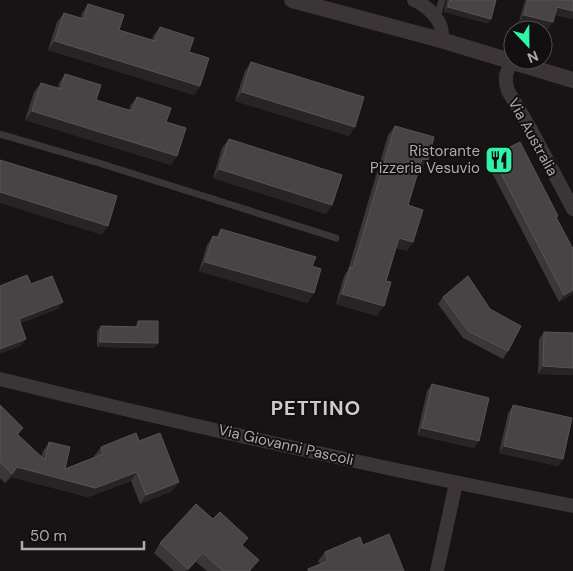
<svg xmlns="http://www.w3.org/2000/svg" width="573" height="571" viewBox="0 0 573 571" font-family="'DM Sans',sans-serif">
<rect width="100%" height="100%" fill="#161414"/>
<g fill="none" stroke-linecap="round" stroke-linejoin="round">
<!-- service -->
<path stroke="#3b3537" stroke-width="7" d="M437,18L442,0
M0,134L99,163L336,238"/>
<!-- minor -->
<path stroke="#3b3537" stroke-width="14" d="M414,0C429,7 446,23 441,40
M511,61L506,75V83L508,91L530,128L573,209
M0,379C190,426 381,468 573,506
M437,571L456,483"/>
<!-- tertiary -->
<path stroke="#3b3537" stroke-width="16" d="M292,0L441,40L573,80"/>
</g>
<!-- wall -->
<path fill="#3b3738" d="M447,0H496L491,19L487,23L444,12Z
M525,0H573V19L555,15L553,22L548,29L519,22Z
M88,4L119,30L152,40L153,36L160,27L189,52L200,86L194,95L48,50L57,22L64,13L81,18L82,13Z
M251,62L355,127L349,136L235,101L245,71Z
M65,74L96,100L129,110L130,106L137,97L166,122L171,165L25,120L34,92L41,83L58,88L59,83Z
M395,126L421,169H419L408,205L407,251L396,248L386,281L377,316L336,304L344,276L348,270L388,135Z
M229,139L326,214L213,178L222,148Z
M492,156L573,294L559,302L487,163Z
M221,229L312,266L314,293L307,303L199,271L207,245L213,236L216,237Z
M443,297L508,351L503,359L463,338L438,304Z
M138,321L158,343L154,348L97,347V331L101,326L135,327Z
M544,332L573,333V375L538,374L539,339Z
M432,384L474,448L417,435L427,391Z
M0,405L23,428L18,435L41,457L43,451L49,442L65,469L95,457L94,456L101,447L139,441L172,491L140,504L131,481L88,497L11,477L5,483L0,478Z
M513,405L563,459L558,466L499,453L508,413Z
M160,543L243,546L251,571H207L196,562L188,571H174L154,553Z
M363,545L404,571H307L308,569L320,564L318,561L325,552Z"/>
<!-- shaded-wall -->
<path fill="#272424" d="M448,7L491,19L487,23L444,12Z
M557,7L573,11V19L552,14Z
M524,15L553,22L548,29L519,22Z
M55,41L200,86L194,95L48,50Z
M242,92L355,127L349,136L235,101Z
M32,111L177,156L171,165L25,120Z
M422,159L428,160L421,169L415,168Z
M219,169L332,205L326,214L213,178Z
M0,192L108,226L102,235L0,203Z
M399,238L413,242L407,251L393,247Z
M205,262L314,293L307,303L199,271Z
M573,290V294L559,302L564,295Z
M342,294L384,306L377,316L336,304Z
M63,302L58,309L14,326L19,319Z
M26,339L21,346L0,354V349Z
M100,342L158,343L154,348L97,347Z
M543,366L573,368V375L538,374Z
M422,428L479,441L474,448L417,435Z
M504,446L563,459L558,466L499,453Z
M17,467L137,472L131,481L88,497L11,477L5,483L12,474Z
M179,482L172,491L140,504L146,495Z
M203,553L196,562L188,571H186Z"/>
<!-- building -->
<path fill="#484344" stroke="#5a5354" d="M450,0H496L491,19L448,7Z
M528,0H573V11L557,7L553,22L524,15Z
M88,4L124,15L119,30L155,41L160,27L194,38L189,52L209,58L200,86L55,41L64,13L84,19Z
M251,62L364,97L355,127L242,92Z
M65,74L101,85L96,100L132,111L137,97L171,108L166,122L186,128L177,156L32,111L41,83L61,89Z
M395,126L434,137L428,160L422,159L408,205L423,210L413,242L399,238L386,281L391,282L384,306L342,294L350,267L353,268Z
M229,139L342,175L332,205L219,169Z
M520,142L558,216L556,217L573,249V290L564,295L492,156Z
M0,160L117,196L108,226L0,192Z
M221,229L316,257L312,266L321,269L314,293L205,262L213,236L219,238Z
M27,275L31,284L52,276L63,302L19,319L26,339L0,349V286Z
M468,276L490,309L521,326L508,351L468,331L443,297Z
M138,321H158V343L100,342L101,326L138,327Z
M544,332L573,333V368L543,366Z
M432,384L489,398L479,441L422,428Z
M0,405L23,428L17,434L45,460L49,442L70,447L65,469L103,454L101,447L136,433L139,441L160,433L179,482L146,495L137,472L95,488L17,467L12,474L0,462Z
M513,405L572,418L563,459L504,446Z
M196,504L213,519L220,512L248,538L242,545L259,560L249,571H223L203,553L188,569L160,543Z
M389,534L404,571H309L308,569L328,561L325,552L360,537L363,545Z"/>
<!-- icons -->
<defs>
<symbol id="restaurant-square" viewBox="-11 -11 22 22"><rect x="-9" y="-9" width="18" height="18" rx="4" fill="#30f3a8" stroke="#110f0f"/><path d="M-5-6h1v4h1v-4h1v4h1v-4h1v5L-1.5 .5V6h-2V.5L-5-1ZM5-6V6H3V1.5H1.5Q1.5-4 5-6Z" fill="#111"/></symbol>
</defs>
<g fill-rule="evenodd">
<use href="#restaurant-square" x="483" y="144" width="32" height="32"/>
</g>
<g text-anchor="middle" dominant-baseline="central" stroke-width="4" stroke-linejoin="round" paint-order="stroke">
<!-- street labels -->
<g font-size="15" fill="#b6a6ac" stroke="#110f0f">
<text transform="translate(533 137) rotate(61)">Via Australia</text>
<text transform="translate(286 445) rotate(13)">Via Giovanni Pascoli</text>
</g>
<!-- poi labels -->
<g font-size="15" fill="#b6a6ac" stroke="#110f0f" text-anchor="end">
<text x="480" y="151">Ristorante<tspan x="480" dy="17">Pizzeria Vesuvio</tspan></text>
</g>
<!-- district labels -->
<g font-size="20" font-weight="bold" letter-spacing="1" fill="#d2c7cb" stroke="#110f0f">
<text x="316" y="408">PETTINO</text>
</g>
</g>
<!-- north arrow -->
<g transform="translate(528 45) rotate(158)"><circle r="24" fill="#110f0f" stroke="#534b4e"/>
<path d="M0-4L9 19L0 12L-9 19Z" fill="#30f3a8"/>
<text y="-8" font-size="14" font-weight="bold" text-anchor="middle" fill="#b6a6ac">N</text>
</g>
<!-- scale -->
<path d="M22 541v8h122v-8" fill="none" stroke="#b6a6ac" stroke-width="2.5"/>
<text x="30" y="541" font-size="15" fill="#b6a6ac" stroke="#110f0f" stroke-width="4" paint-order="stroke">50 m</text>
</svg>
